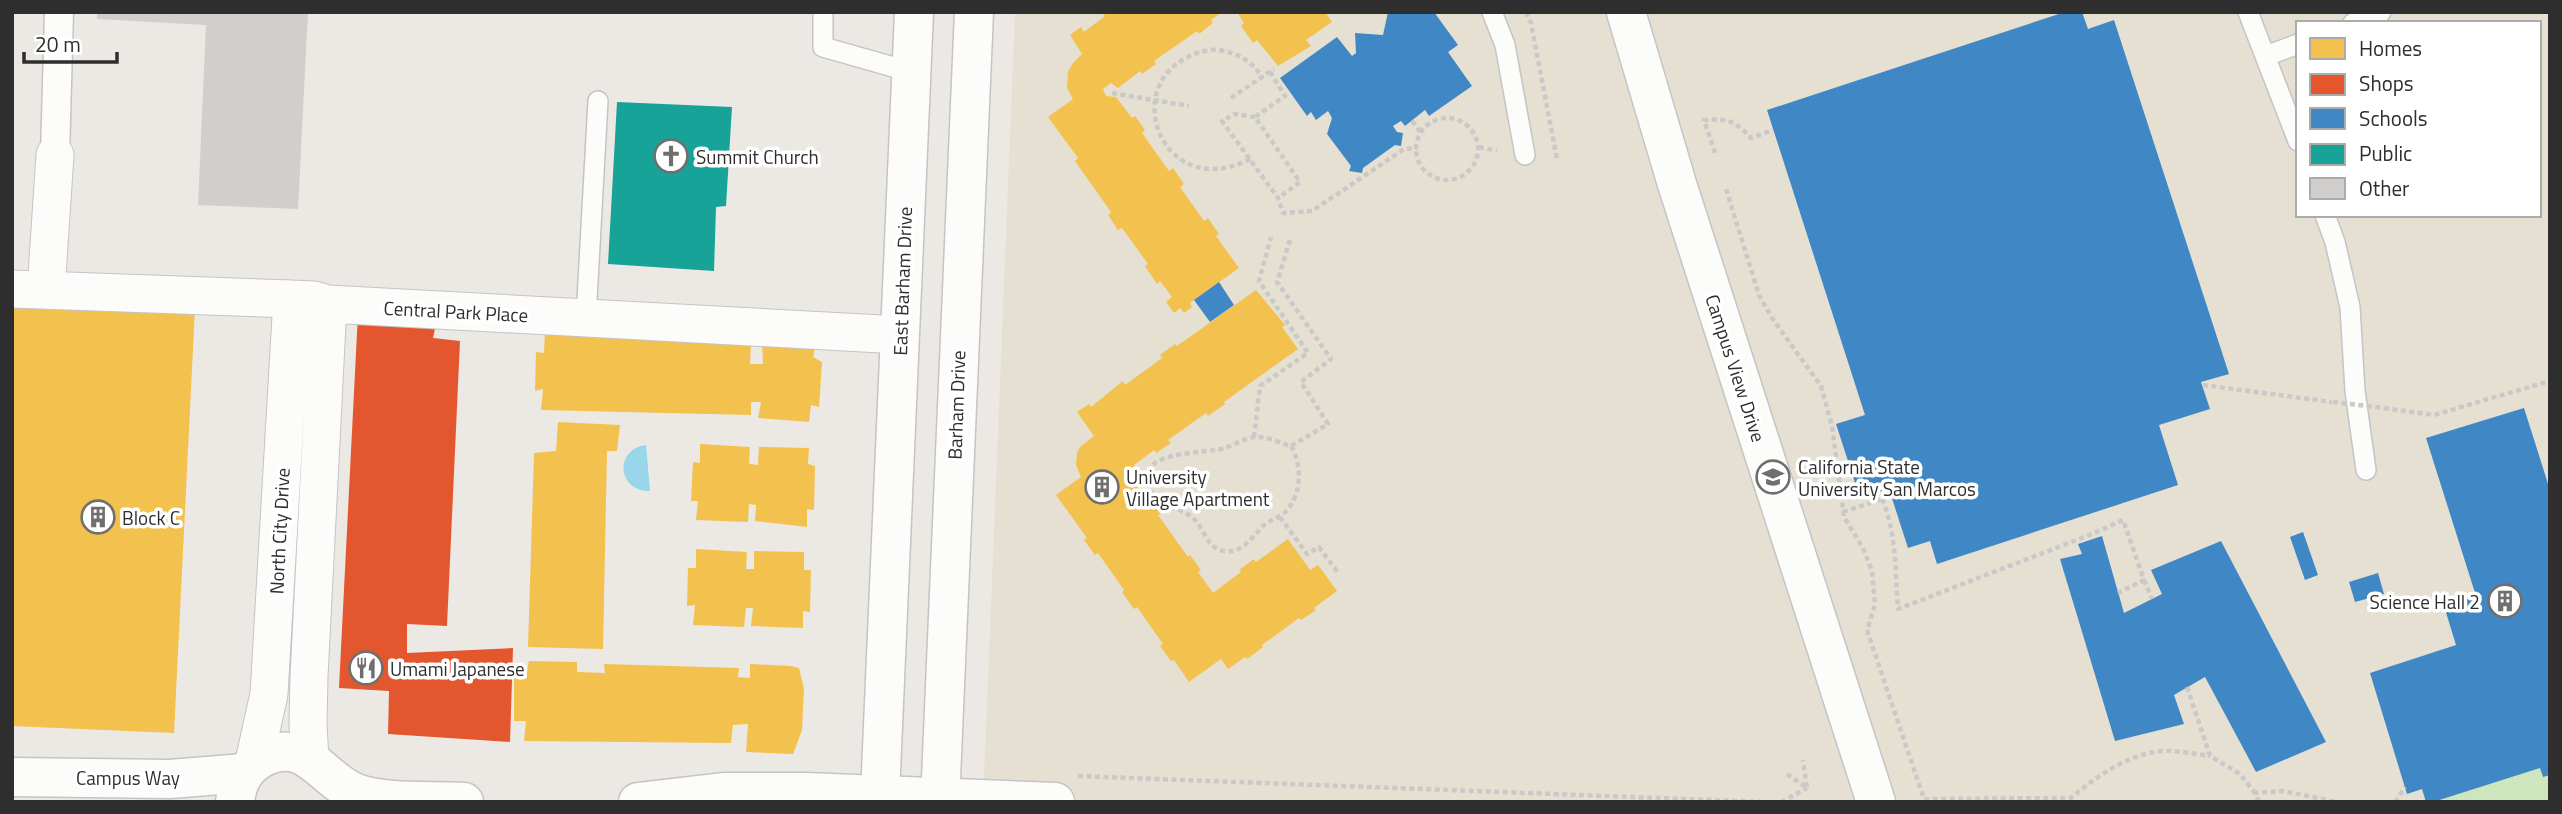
<svg xmlns="http://www.w3.org/2000/svg" width="2562" height="814" viewBox="0 0 2562 814" font-family="'Titillium Web',sans-serif">
<rect width="100%" height="100%" fill="#ece8e4"/>
<!-- education -->
<path fill="#e6e0d3" fill-rule="evenodd" d="M1015,12H2550V802H983ZM2298,23H2539V215H2298Z"/>
<!-- green -->
<path fill="#cee6be" d="M2540,768L2543,777L2550,775V802H2433Z"/>
<!-- water -->
<path fill="#99d6ec" d="M646,445L650,491C617,492 614,449 646,445Z"/>
<!-- homes -->
<path fill="#f2c14e" d="M1102,12H1222L1211,20L1213,23L1199,34L1197,31L1154,61L1156,64L1142,74L1140,71L1118,88L1111,83L1103,89L1106,96L1116,97L1132,118L1135,116L1145,130L1142,133L1169,171L1173,168L1184,184L1180,187L1204,221L1208,218L1219,234L1216,236L1239,268L1194,300L1190,303L1192,307L1184,313L1180,308L1174,313L1166,302L1172,297L1160,281L1157,284L1145,266L1148,264L1122,228L1118,230L1108,215L1111,212L1075,161L1078,158L1048,117L1073,99L1067,88L1068,72L1073,63L1082,54L1070,35L1081,27L1084,32L1105,16Z
M1237,12H1325L1332,22L1306,40L1311,46L1278,66L1257,40L1253,43L1241,26L1244,23Z
M1256,290L1285,325L1282,327L1298,349L1224,402L1225,404L1208,416L1206,413L1168,440L1171,443L1156,453L1154,450L1134,465L1141,474L1133,480L1147,501L1150,499L1161,514L1158,515L1188,557L1190,555L1201,570L1198,572L1213,593L1241,572L1239,570L1254,559L1256,562L1288,539L1310,570L1318,565L1337,591L1314,608L1316,610L1301,620L1299,618L1262,645L1263,647L1247,659L1245,657L1228,669L1221,659L1189,682L1174,660L1171,661L1160,646L1163,644L1137,607L1134,609L1122,592L1124,590L1098,553L1095,555L1084,540L1087,538L1056,495L1081,477L1076,465L1077,453L1080,447L1094,436L1077,412L1089,404L1091,407L1123,381L1125,385L1162,358L1160,355L1175,344L1177,346Z
M12,300L195,308L174,733L12,726Z
M545,332L751,342L750,364H763L762,341L816,343L813,357L822,362L819,407L811,405L809,422L758,418L761,402H751V415L541,410L543,389L535,391L536,352L544,353Z
M558,422L620,425L617,451H607L603,649L528,647L534,453L556,451Z
M700,444L750,447L749,464L758,465L759,447L809,448L808,464L815,466L814,510L807,509V527L755,521L756,505L749,504L748,522L696,520L698,501H691L693,462L700,463Z
M696,549L747,552L746,569H754V551L804,552V570H811L810,612L803,611V628L751,626L753,608H746L744,627L693,625L695,605L687,606L688,568H696Z
M529,661L577,662V672L605,673L604,664L739,668L738,677L750,678V664L791,666L799,668L804,689L802,730L793,754L746,752L748,724L733,725L731,743L524,741L526,721H514V675H526Z"/>
<!-- shops -->
<path fill="#e4572e" d="M358,313L437,319L433,338L460,341L447,626L407,624V653L513,648L510,742L388,734L389,691L339,688Z"/>
<!-- schools -->
<path fill="#3f88c5" d="M1388,12H1434L1458,45L1448,52L1472,86L1429,116L1425,110L1405,126L1401,121L1393,126L1397,132L1403,133L1401,146L1395,145L1363,168L1362,173L1349,171L1351,166L1327,134L1332,118L1328,111L1316,120L1311,112L1307,116L1280,78L1337,37L1352,56L1356,53L1355,33L1383,35Z
M2065,12H2082L2088,29L2114,20L2229,374L2201,382L2210,409L2159,425L2178,485L1937,564L1930,541L1908,548L1889,489L1860,498L1836,424L1865,415L1767,110Z
M1219,282L1234,305L1210,322L1194,300Z
M2524,408L2550,490V775L2543,777L2540,768L2433,802H2426L2422,789L2407,794L2370,673L2456,645L2444,606L2476,596L2426,438Z
M2303,532L2318,575L2305,580L2290,537Z
M2102,536L2124,613L2162,594L2151,570L2221,541L2326,742L2256,772L2205,677L2174,695L2184,724L2115,741L2060,559L2082,554L2078,544Z
M2378,573L2384,594L2355,602L2349,582Z"/>
<!-- public -->
<path fill="#17a398" d="M617,102L732,107L726,206L716,207L714,271L608,264Z"/>
<!-- building -->
<path fill="#d1cecb" d="M97,12H308L298,209L198,205L206,25L97,19Z"/>
<g fill="none" stroke-linecap="round" stroke-linejoin="round">
<defs>
<path id="service" d="M823,12V47L911,72
M1492,12L1505,45L1525,155
M2248,12L2298,141
M2353,23L2381,12
M2266,56L2298,44
M2325,215L2335,242L2350,307L2355,391L2366,470
M586,318L598,101"/>
<path id="pedestrian" d="M55,155L59,12"/>
<path id="minor" d="M12,289L292,299L314,300L328,304L900,335
M46,290L55,155
M310,759L308,724L309,676L328,304
M254,762L269,694L292,299"/>
<path id="tertiary" d="M1626,12L1677,184L1876,802
M12,777L170,779L244,773
M235,802C237,783 244,768 262,758C306,735 322,780 356,793C386,804 432,800 464,802
M638,802L723,792H806L1055,802"/>
<path id="secondary" d="M877,802L880,795L914,12
M940,802L974,12"/>
</defs>
<!-- service casing -->
<use href="#service" stroke="#c5c4c5" stroke-width="22"/>
<!-- pedestrian casing -->
<use href="#pedestrian" stroke="#c5c4c5" stroke-width="31"/>
<!-- minor casing -->
<use href="#minor" stroke="#c5c4c5" stroke-width="39"/>
<!-- tertiary casing -->
<use href="#tertiary" stroke="#c5c4c5" stroke-width="41"/>
<!-- secondary casing -->
<use href="#secondary" stroke="#c5c4c5" stroke-width="41"/>
<!-- path -->
<path stroke="#c9c9c8" stroke-width="4.5" stroke-dasharray="5 3.5" stroke-linecap="butt" d="M1526,12L1531,23L1557,159
M1270,72L1285,96L1255,117L1300,182L1278,198
M1112,93L1189,106
M1231,98L1274,69
M1255,117L1235,114L1222,121L1278,198L1283,213L1312,211L1404,149L1417,148
M1416 149a31 31 0 1 1 62 0a31 31 0 1 1-62 0Z
M1412,121L1421,133
M1479,147L1497,151
M1715,153L1704,120C1728,118 1735,121 1751,138L1773,130
M1250,159C1165,203 1119,90 1188,57C1197,52 1209,49 1219,50C1239,54 1251,60 1262,77
M1726,189L1759,295L1772,318L1821,386L1832,426L1844,517L1863,548L1872,571L1875,605L1867,630L1924,799L2071,798C2098,775 2135,749 2172,751C2185,752 2198,754 2210,756
M1290,240L1277,282L1331,359L1301,382L1328,424L1291,446C1280,443 1266,436 1255,437C1244,438 1234,445 1225,448C1205,454 1146,450 1146,479C1146,490 1160,501 1170,506C1178,510 1186,512 1193,518C1204,528 1205,544 1220,550C1240,557 1252,537 1264,525C1270,520 1276,519 1282,515C1302,498 1303,467 1291,446
M2203,385L2332,402
M2384,408L2434,415L2550,381
M1254,437L1260,386L1308,353L1259,281L1271,237
M1882,499C1897,534 1895,571 1898,609L2092,534L2123,520L2144,580L2118,593
M1843,512L1882,499L1883,491
M1280,517L1307,554L1319,547L1339,574
M2144,580L2152,599
M2187,687L2210,756L2240,774L2255,793
M1787,774L1807,788L1803,760
M1078,776L1765,802
M1781,802L1807,788
M2259,802L2255,793L2283,791L2337,802
M2395,802L2405,787"/>
<!-- service -->
<use href="#service" stroke="#fcfcfb" stroke-width="19"/>
<!-- pedestrian -->
<use href="#pedestrian" stroke="#fcfcfb" stroke-width="28"/>
<!-- minor -->
<use href="#minor" stroke="#fcfcfb" stroke-width="37"/>
<!-- tertiary -->
<use href="#tertiary" stroke="#fcfcfb" stroke-width="38"/>
<!-- secondary -->
<use href="#secondary" stroke="#fcfcfb" stroke-width="38"/>
<!-- path-bridge -->
<path stroke="#c9c9c8" stroke-width="4.5" stroke-dasharray="5 3.5" stroke-linecap="butt" d="M2333,402L2384,408"/>
</g>
<!-- icons -->
<defs>
<symbol id="church-ring" viewBox="-11 -11 22 22"><circle r="9.5" fill="#fff" stroke="#706f6e" stroke-width="1.5"/><path d="M-1.2-6h2.4v3.5h3.3v2.4h-3.3V6h-2.4V-.1h-3.3v-2.4h3.3Z" fill="#706f6e"/></symbol>
<symbol id="university-ring" viewBox="-11 -11 22 22"><circle r="9.5" fill="#fff" stroke="#706f6e" stroke-width="1.5"/><path d="M0-5L7-2L0 1L-7-2ZM-4 1L0 2.5L4 1V4Q0 6-4 4Z" fill="#706f6e"/></symbol>
<symbol id="building-ring" viewBox="-11 -11 22 22"><circle r="9.5" fill="#fff" stroke="#706f6e" stroke-width="1.5"/><path d="M-4-6H4V6H1V3H-1V6H-4ZM-2.5-4.3h1.7v1.8h-1.7ZM.8-4.3h1.7v1.8H.8ZM-2.5-1h1.7V.8h-1.7ZM.8-1h1.7V.8H.8Z" fill="#706f6e"/></symbol>
<symbol id="restaurant-ring" viewBox="-11 -11 22 22"><circle r="9.5" fill="#fff" stroke="#706f6e" stroke-width="1.5"/><path d="M-5-6h1v4h1v-4h1v4h1v-4h1v5L-1.5 .5V6h-2V.5L-5-1ZM5-6V6H3V1.5H1.5Q1.5-4 5-6Z" fill="#706f6e"/></symbol>
</defs>
<g fill-rule="evenodd">
<use href="#church-ring" x="652" y="137" width="38" height="38"/>
<use href="#university-ring" x="1754" y="458" width="38" height="38"/>
<use href="#building-ring" x="1083" y="468" width="38" height="38"/>
<use href="#building-ring" x="79" y="498" width="38" height="38"/>
<use href="#building-ring" x="2486" y="582" width="38" height="38"/>
<use href="#restaurant-ring" x="347" y="649" width="38" height="38"/>
</g>
<g text-anchor="middle" dominant-baseline="central" stroke-width="7" stroke-linejoin="round" paint-order="stroke">
<!-- poi labels -->
<g font-size="19" fill="#2e2e2e" stroke="#fff" text-anchor="start">
<text x="696" y="156">Summit Church</text>
<text x="1798" y="466">California State<tspan x="1798" dy="22">University San Marcos</tspan></text>
<text x="1126" y="476">University<tspan x="1126" dy="22">Village Apartment</tspan></text>
<text x="122" y="517">Block C</text>
<text x="2480" y="601" text-anchor="end">Science Hall 2</text>
<text x="390" y="668">Umami Japanese</text>
</g>
<!-- street labels -->
<g font-size="19" fill="#2e2e2e" stroke="#fff">
<text transform="translate(902 281) rotate(-88)">East Barham Drive</text>
<text transform="translate(456 311) rotate(3)">Central Park Place</text>
<text transform="translate(1736 368) rotate(72)">Campus View Drive</text>
<text transform="translate(956 405) rotate(-88)">Barham Drive</text>
<text transform="translate(279 531) rotate(-87)">North City Drive</text>
<text x="128" y="777">Campus Way</text>
</g>
</g>
<!-- border -->
<rect width="2562" height="814" fill="none" stroke="#2e2e2e" stroke-width="28"/>
<!-- legend -->
<rect x="2296" y="21" width="245" height="196" fill="#ffffff" stroke="#ababab" stroke-width="2"/>
<rect x="2310" y="38" width="35" height="21" fill="#f2c14e" stroke="#ababab" stroke-width="2"/>
<text x="2359" y="56" font-size="21" fill="#2e2e2e">Homes</text>
<rect x="2310" y="74" width="35" height="21" fill="#e4572e" stroke="#ababab" stroke-width="2"/>
<text x="2359" y="91" font-size="21" fill="#2e2e2e">Shops</text>
<rect x="2310" y="108" width="35" height="21" fill="#3f88c5" stroke="#ababab" stroke-width="2"/>
<text x="2359" y="126" font-size="21" fill="#2e2e2e">Schools</text>
<rect x="2310" y="144" width="35" height="21" fill="#17a398" stroke="#ababab" stroke-width="2"/>
<text x="2359" y="161" font-size="21" fill="#2e2e2e">Public</text>
<rect x="2310" y="178" width="35" height="21" fill="#d1cecb" stroke="#ababab" stroke-width="2"/>
<text x="2359" y="196" font-size="21" fill="#2e2e2e">Other</text>
<!-- scale -->
<path d="M24 52v10h93v-10" fill="none" stroke="#2e2e2e" stroke-width="3.5"/>
<text x="35" y="52" font-size="21" fill="#2e2e2e" stroke="#ffffff" stroke-width="5" paint-order="stroke">20 m</text>
</svg>
